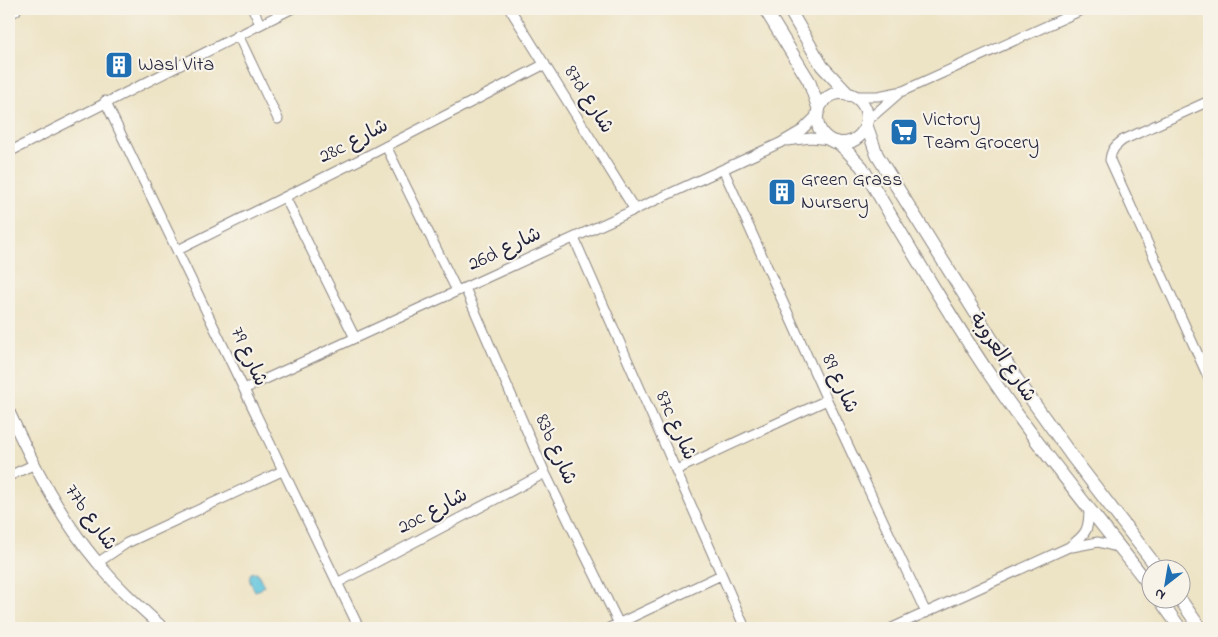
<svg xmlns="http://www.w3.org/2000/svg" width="1218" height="637" viewBox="0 0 1218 637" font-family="'Indie Flower','Playpen Sans Arabic',sans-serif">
<rect width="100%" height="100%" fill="#f7f3e8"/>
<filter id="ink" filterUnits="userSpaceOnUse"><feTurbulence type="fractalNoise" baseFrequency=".02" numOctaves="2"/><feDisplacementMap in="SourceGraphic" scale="10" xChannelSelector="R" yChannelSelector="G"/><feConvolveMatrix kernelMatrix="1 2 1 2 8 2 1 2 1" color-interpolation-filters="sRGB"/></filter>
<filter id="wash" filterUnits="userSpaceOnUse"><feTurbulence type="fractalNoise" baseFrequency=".0096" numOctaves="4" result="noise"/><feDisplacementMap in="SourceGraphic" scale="20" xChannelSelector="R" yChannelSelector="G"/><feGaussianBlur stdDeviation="1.12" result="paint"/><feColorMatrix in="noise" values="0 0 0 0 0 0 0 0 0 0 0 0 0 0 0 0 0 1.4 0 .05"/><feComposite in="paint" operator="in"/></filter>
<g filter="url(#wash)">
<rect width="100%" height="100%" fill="#ede3c5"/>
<!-- water -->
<path fill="#60c5dd" stroke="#41748c" d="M257,572L264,586L261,589L255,591C252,584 247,580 251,573Z"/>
</g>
<g filter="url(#ink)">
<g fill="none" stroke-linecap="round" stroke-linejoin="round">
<defs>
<path id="minor" d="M253,9L260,24
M510,9L635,210
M238,35L278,119
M853,96H878L903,91L1084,9
M105,101L359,628
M1209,101L1123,140C1115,146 1111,150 1110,160L1209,379
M867,121L898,94
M787,141L811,138L830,140
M386,146L457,291
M9,152L291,9
M723,169L827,400L926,613
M285,197L355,338
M574,238L745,628
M178,250L375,152L545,64
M465,288L545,473L619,624
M244,389L780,143L802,130L818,114
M676,470L827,400
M9,476L33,465
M1072,547L1098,542L1120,548
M97,563L127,543L282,471
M337,583L545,473
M609,628L721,575
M892,628L1069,547C1087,534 1089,529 1089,508"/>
<path id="tertiary" d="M9,412C34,466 60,518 98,563C117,587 140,607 163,628"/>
<path id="secondary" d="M765,9L809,81L819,110
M789,9L822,66L849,95
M817 118a25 25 0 1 1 50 0a25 25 0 1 1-50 0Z
M866,124L877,155L1016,378L1071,455L1159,570
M837,142L846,150L862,167C906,241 949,316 998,387C1045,456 1099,520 1150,586
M1180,599L1200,628
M1160,600L1180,628"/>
<path id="primary" d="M9,12L14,9"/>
</defs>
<!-- minor casing -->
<use href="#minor" stroke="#888280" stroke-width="11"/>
<!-- tertiary casing -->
<use href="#tertiary" stroke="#888280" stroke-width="13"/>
<!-- secondary casing -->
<use href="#secondary" stroke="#888280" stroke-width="14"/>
<!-- primary casing -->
<use href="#primary" stroke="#888280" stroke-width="16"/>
<!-- minor -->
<use href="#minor" stroke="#fff" stroke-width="9"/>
<!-- tertiary -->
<use href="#tertiary" stroke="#fff" stroke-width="11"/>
<!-- secondary -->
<use href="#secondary" stroke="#fff" stroke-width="12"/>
<!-- primary -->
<use href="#primary" stroke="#fff" stroke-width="14"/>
</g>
</g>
<!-- icons -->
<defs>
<symbol id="building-square" viewBox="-11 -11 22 22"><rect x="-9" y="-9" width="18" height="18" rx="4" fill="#1f6fb2" stroke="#f7f3e8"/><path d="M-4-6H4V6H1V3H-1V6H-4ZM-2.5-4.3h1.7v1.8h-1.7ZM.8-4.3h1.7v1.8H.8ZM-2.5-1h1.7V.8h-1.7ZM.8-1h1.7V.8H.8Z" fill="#fff"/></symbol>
<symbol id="supermarket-square" viewBox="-11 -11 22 22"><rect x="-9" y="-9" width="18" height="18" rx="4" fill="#1f6fb2" stroke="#f7f3e8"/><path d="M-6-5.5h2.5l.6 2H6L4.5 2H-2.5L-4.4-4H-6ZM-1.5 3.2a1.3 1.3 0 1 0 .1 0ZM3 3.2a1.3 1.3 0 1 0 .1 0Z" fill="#fff"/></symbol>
</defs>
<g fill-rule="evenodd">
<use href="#building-square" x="103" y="49" width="32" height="32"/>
<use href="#supermarket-square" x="888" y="116" width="32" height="32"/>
<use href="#building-square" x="766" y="176" width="32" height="32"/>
</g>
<g text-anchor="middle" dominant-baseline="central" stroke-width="4.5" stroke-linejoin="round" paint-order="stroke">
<!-- poi labels -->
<g font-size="20" fill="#22223b" stroke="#f7f3e8" text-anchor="start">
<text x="138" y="65">Wasl Vita</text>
<text x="923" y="120">Victory<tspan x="923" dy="23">Team Grocery</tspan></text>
<text x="801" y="180">Green Grass<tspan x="801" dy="23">Nursery</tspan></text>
</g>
<!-- street labels -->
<g font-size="20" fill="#22223b" stroke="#f7f3e8">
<text transform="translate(588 100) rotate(58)">87d شارع</text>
<text transform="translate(354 142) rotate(-27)">28c شارع</text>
<text transform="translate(505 250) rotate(-25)">26d شارع</text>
<text transform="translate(248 357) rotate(65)">شارع 79</text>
<text transform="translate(1002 358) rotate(56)">شارع العروبة</text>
<text transform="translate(839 384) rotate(66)">شارع 89</text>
<text transform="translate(675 426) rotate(66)">87c شارع</text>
<text transform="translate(555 450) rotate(66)">83b شارع</text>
<text transform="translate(433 512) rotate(-28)">20c شارع</text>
<text transform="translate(90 518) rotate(55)">77b شارع</text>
</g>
</g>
<!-- margin -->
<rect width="1218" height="637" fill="none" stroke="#f7f3e8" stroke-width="30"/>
<!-- north arrow -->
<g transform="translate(1166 584) rotate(211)"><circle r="24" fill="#f7f3e8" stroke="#a29fa3"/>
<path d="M0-4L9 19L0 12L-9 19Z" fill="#1f6fb2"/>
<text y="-8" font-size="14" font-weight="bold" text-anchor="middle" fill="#22223b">N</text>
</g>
</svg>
